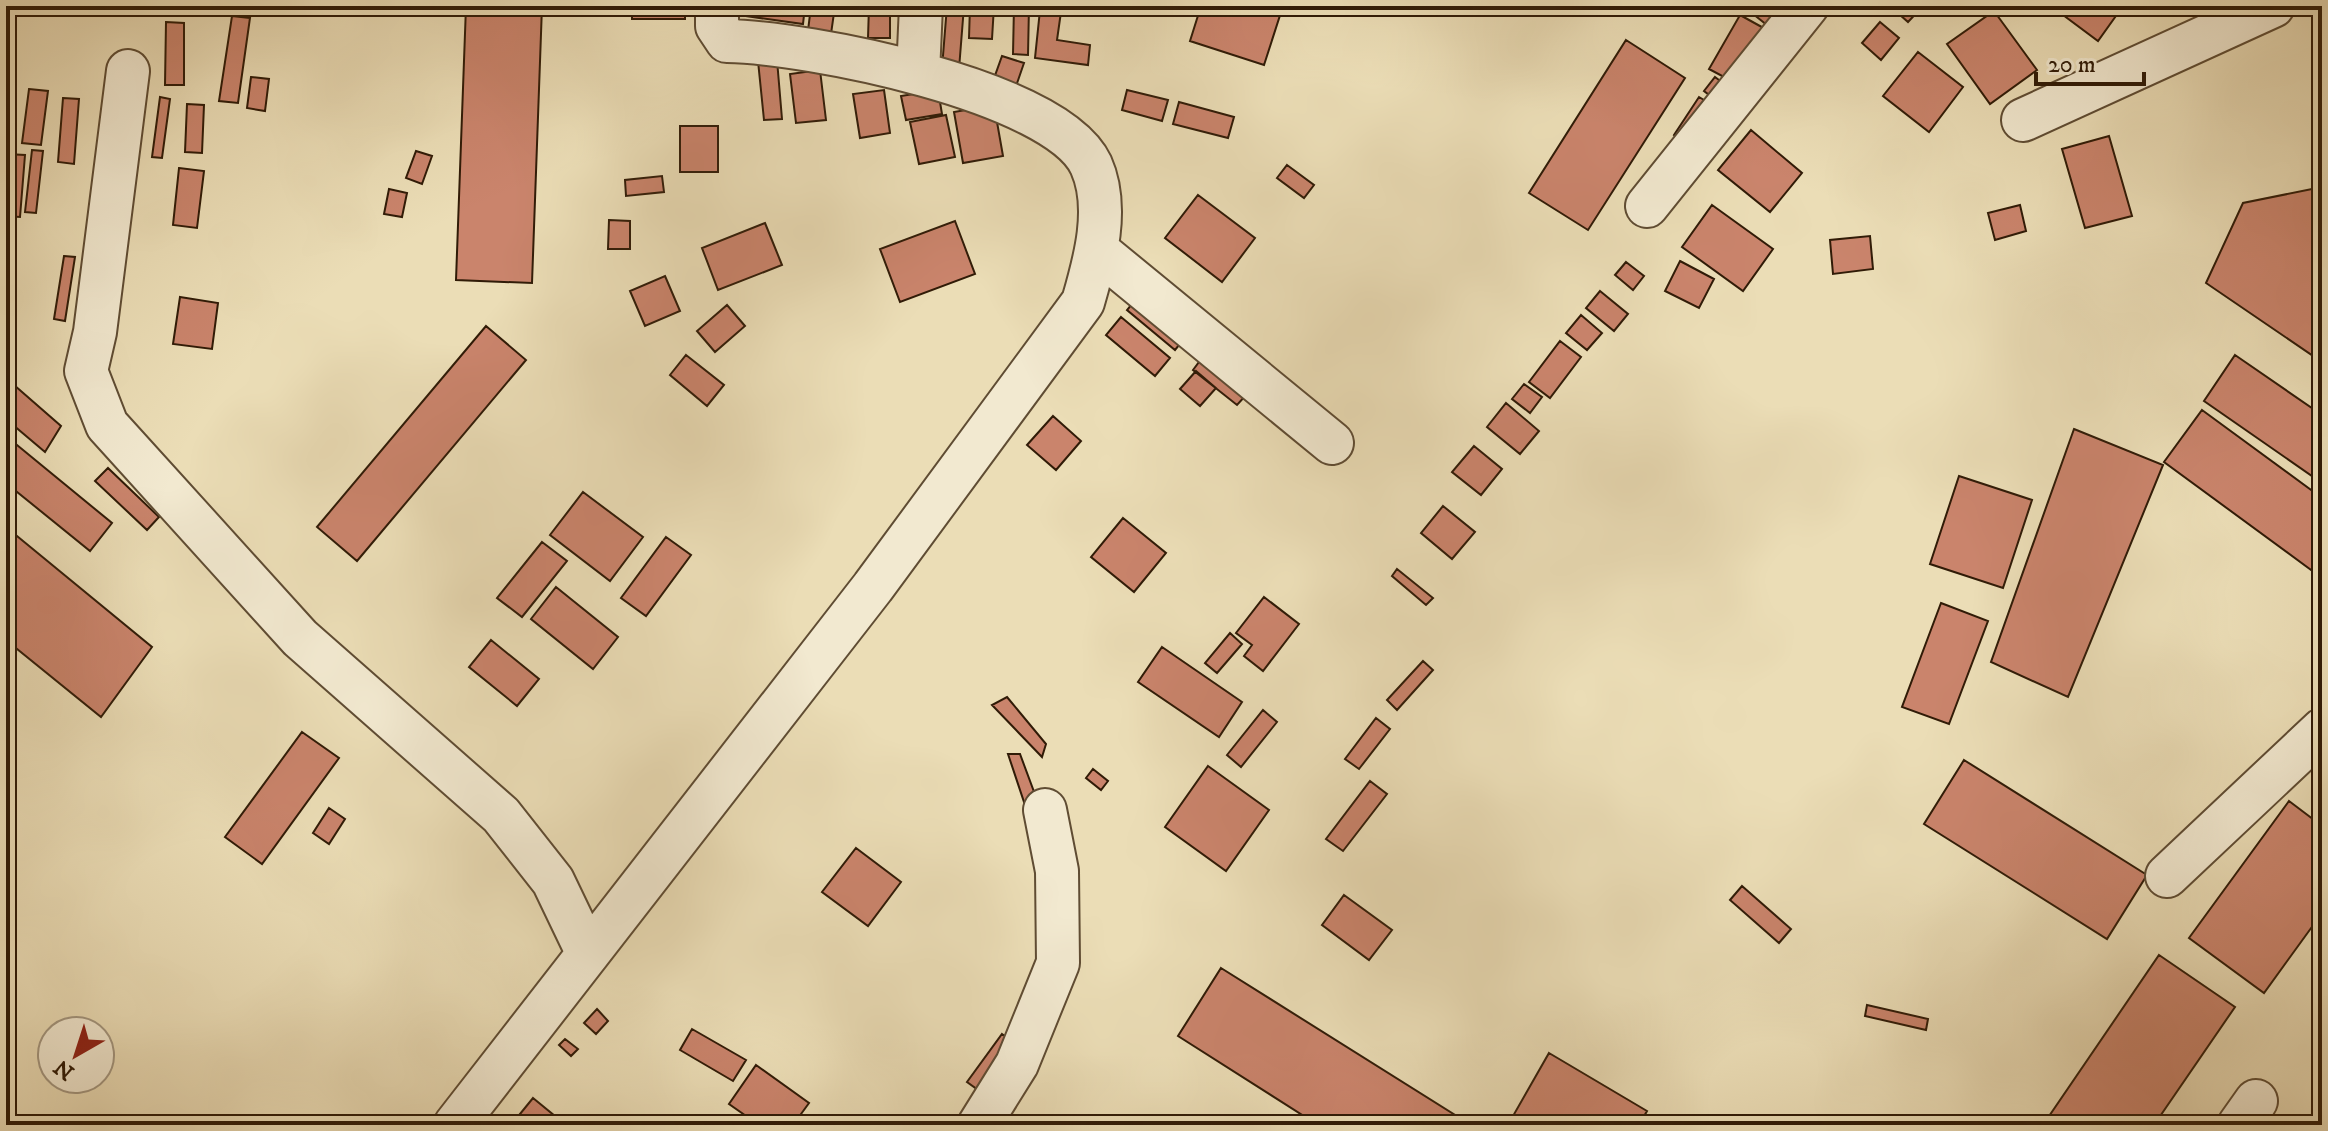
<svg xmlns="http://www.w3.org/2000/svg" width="2328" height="1131" viewBox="0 0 2328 1131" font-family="'IM FELL DW Pica',serif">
<rect width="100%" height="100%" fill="#ebddb6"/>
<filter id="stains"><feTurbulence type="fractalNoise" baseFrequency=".0025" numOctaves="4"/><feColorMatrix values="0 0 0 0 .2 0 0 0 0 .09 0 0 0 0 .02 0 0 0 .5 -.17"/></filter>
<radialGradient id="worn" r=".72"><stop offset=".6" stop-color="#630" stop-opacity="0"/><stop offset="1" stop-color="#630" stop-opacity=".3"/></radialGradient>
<!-- building -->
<path fill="#ca846c" stroke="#301b07" stroke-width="2" d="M466,6H542L532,283L456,280Z
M632,6H685V19H632Z
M746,6H805L803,24L745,16Z
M811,6H835L831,34L808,31Z
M869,6H890V38H868Z
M947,6H964L959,69L942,68Z
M970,6H994L992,39L969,38Z
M1014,6H1029L1028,55L1013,54Z
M1201,6H1283L1264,65L1190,41Z
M1752,6H1774L1784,14L1772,29L1748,10Z
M1890,6H1923L1908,22Z
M2051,6H2123L2098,41Z
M1040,10L1061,12L1057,40L1090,45L1088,65L1035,58Z
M1994,11L2037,70L1990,104L1947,44Z
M1740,15L1769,31L1739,85L1709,69Z
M232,16L250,18L238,103L219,101Z
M166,22L184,23V85H165Z
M1880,22L1899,38L1881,60L1862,43Z
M1626,40L1685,78L1588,230L1529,193Z
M1918,52L1963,87L1929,132L1883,96Z
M1002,56L1024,63L1014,92L992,84Z
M777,60L782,119L764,120L758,61Z
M820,70L826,120L796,123L790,74Z
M251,77L269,79L265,111L247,108Z
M1715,77L1732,90L1721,104L1704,91Z
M6,89H15L14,147H6Z
M29,89L48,91L41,145L22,143Z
M884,90L890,133L860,138L853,94Z
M938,90L942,114L906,120L901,96Z
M1127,90L1168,100L1162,121L1122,110Z
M160,97L170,99L162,158L152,157Z
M1699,97L1714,106L1688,145L1674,135Z
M63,98L79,99L74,164L58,162Z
M1179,102L1234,117L1228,138L1173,124Z
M187,104L204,105L202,153L185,152Z
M994,105L1003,156L963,163L954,112Z
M946,115L955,157L919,164L910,122Z
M680,126H718V172H680Z
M1751,130L1802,173L1770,212L1718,170Z
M2109,136L2132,216L2085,228L2062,149Z
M32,150L43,151L36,213L25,212Z
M416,151L432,156L422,184L406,178Z
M6,154L25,155L20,217L6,216Z
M1287,165L1314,185L1304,198L1277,178Z
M179,168L204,171L197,228L173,225Z
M662,176L664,192L626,196L625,180Z
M2322,187V362L2206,283L2243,203Z
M389,189L407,193L402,217L384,214Z
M1198,195L1255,238L1222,282L1165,238Z
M1712,205L1773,249L1743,291L1682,247Z
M2020,205L2026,231L1995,240L1988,213Z
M609,220L630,221V249H608Z
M955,221L975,274L900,302L880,249Z
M765,223L782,265L718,290L702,248Z
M1870,236L1873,269L1833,274L1830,240Z
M64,256L75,257L65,321L54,319Z
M1680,261L1714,279L1699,308L1665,291Z
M1626,262L1644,276L1633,290L1615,275Z
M665,276L680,311L645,326L630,291Z
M1600,291L1628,314L1614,331L1586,308Z
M180,297L218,303L212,349L173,344Z
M1136,299L1184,339L1175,350L1127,310Z
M727,305L745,326L715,352L697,331Z
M1581,315L1602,333L1587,350L1566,333Z
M1121,317L1170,358L1155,376L1106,335Z
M486,326L526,360L357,561L317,527Z
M1560,341L1581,357L1550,398L1529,382Z
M686,355L724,385L707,406L670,375Z
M2235,355L2322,415V483L2204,401Z
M1202,358L1247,394L1237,405L1193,370Z
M1196,371L1216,388L1200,406L1180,389Z
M6,378L61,426L45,452L6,419Z
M1524,384L1542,397L1530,413L1512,399Z
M1506,403L1539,431L1520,454L1487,427Z
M2202,410L2322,498V578L2164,462Z
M1053,416L1081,441L1056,470L1027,445Z
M2074,429L2163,465L2068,697L1991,662Z
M6,436L112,523L90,551L6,483Z
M1474,446L1502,469L1481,495L1452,472Z
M108,468L159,517L147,530L95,481Z
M1959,476L2032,500L2003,588L1930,564Z
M583,492L643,537L610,581L550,535Z
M1443,506L1475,532L1452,559L1421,533Z
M1123,518L1166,553L1134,592L1091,557Z
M6,527L152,647L101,717L6,640Z
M666,537L691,555L646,616L621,598Z
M542,542L567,561L522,617L497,598Z
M1397,569L1433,598L1426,605L1392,576Z
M556,587L618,637L593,669L531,619Z
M1264,597L1299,624L1263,671L1244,656L1252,645L1236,633Z
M1941,603L1988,621L1949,724L1902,707Z
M1230,633L1242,644L1217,673L1205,663Z
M491,640L539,679L517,706L469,667Z
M1162,647L1242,702L1219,737L1138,682Z
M1423,661L1433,670L1397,710L1387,700Z
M1007,697L1046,744L1042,757L992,705Z
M1263,710L1277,722L1241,767L1227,755Z
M1376,718L1390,729L1359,769L1345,759Z
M302,732L339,758L262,864L225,837Z
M1008,754H1020L1043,816L1030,820Z
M1964,760L2147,875L2107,939L1924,824Z
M1208,766L1269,810L1226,871L1165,827Z
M1093,769L1108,781L1101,790L1086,778Z
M1370,781L1387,794L1343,851L1326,839Z
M2289,801L2322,826V913L2264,993L2189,938Z
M329,808L345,819L329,844L313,833Z
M856,848L901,882L868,926L822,892Z
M1742,886L1791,929L1779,943L1730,900Z
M1344,895L1392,930L1369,960L1322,925Z
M2159,955L2235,1007L2154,1125H2043Z
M1221,968L1471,1125H1318L1178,1036Z
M1867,1005L1928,1019L1926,1030L1865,1016Z
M597,1009L608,1021L596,1034L584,1023Z
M692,1029L746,1060L733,1081L680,1050Z
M1002,1034L1016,1044L981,1092L967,1082Z
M565,1039L578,1049L571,1056L559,1045Z
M1549,1053L1647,1111L1639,1125H1529L1513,1116Z
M756,1065L809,1103L793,1125H759L729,1104Z
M533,1098L561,1121L558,1125H511Z"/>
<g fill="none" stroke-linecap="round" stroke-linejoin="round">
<defs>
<path id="minor" d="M128,71L95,332L86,371L107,425L300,638L501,815L553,881L588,954
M918,73L921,6
M2023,120L2273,6
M1647,206L1807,6
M1098,251L1332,443
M2167,876L2322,730
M455,1125L873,587L1083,302C1095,261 1110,207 1091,165C1056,90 805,42 727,41L717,26V6
M979,1125L1017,1064L1058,963L1057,871L1045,810
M2239,1125L2256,1101"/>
</defs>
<!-- minor casing -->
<use href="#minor" stroke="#5f4c33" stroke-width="46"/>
<!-- minor -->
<use href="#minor" stroke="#f2e9d0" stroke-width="42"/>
</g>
<!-- margin -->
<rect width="2328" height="1131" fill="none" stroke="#ebddb6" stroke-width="32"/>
<rect x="8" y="8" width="2312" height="1115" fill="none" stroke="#301b07" stroke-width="4"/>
<rect x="16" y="16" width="2296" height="1099" fill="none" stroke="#301b07" stroke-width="2"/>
<!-- north arrow -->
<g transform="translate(76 1055) rotate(219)"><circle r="38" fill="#f2e9d0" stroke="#a49780" stroke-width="2"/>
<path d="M0-6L14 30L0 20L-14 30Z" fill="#8f2418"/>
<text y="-12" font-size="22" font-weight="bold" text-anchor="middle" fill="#301b07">N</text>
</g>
<!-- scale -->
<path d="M2036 72v12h108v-12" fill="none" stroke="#301b07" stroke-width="4"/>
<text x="2048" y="72" font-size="24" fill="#301b07" stroke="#f2e9d0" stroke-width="6" paint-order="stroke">20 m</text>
<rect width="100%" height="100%" filter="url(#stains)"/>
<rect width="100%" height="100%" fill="url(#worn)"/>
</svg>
